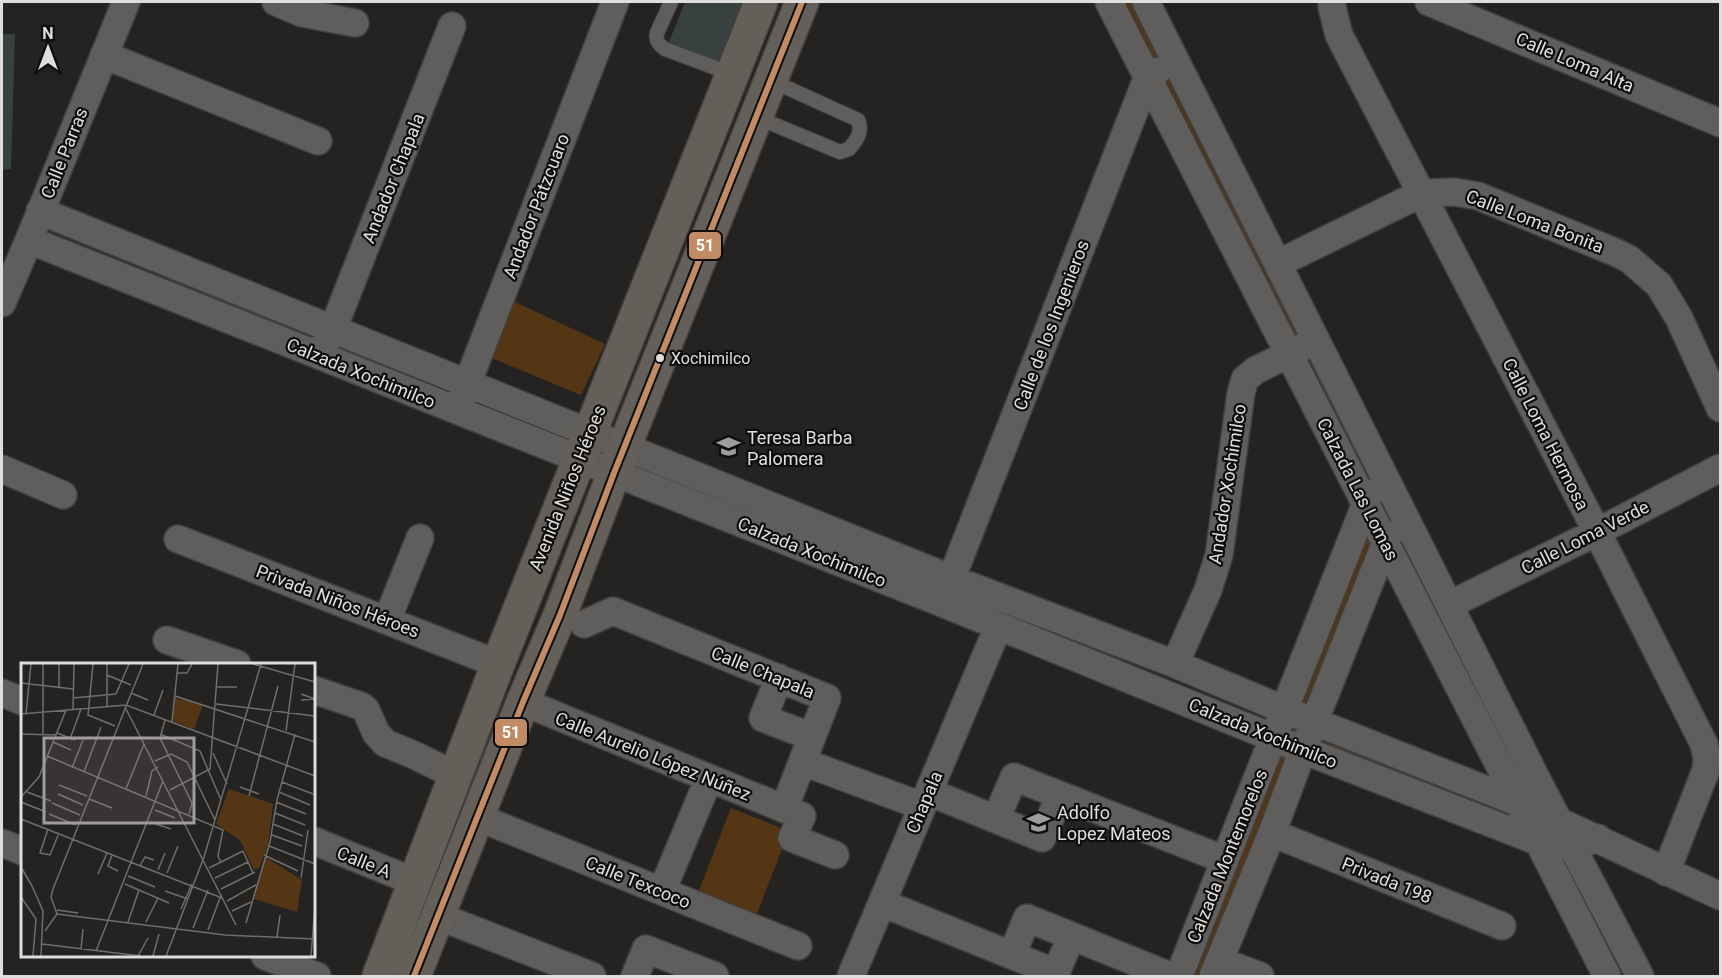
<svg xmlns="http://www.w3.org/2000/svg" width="1722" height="978" viewBox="0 0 1722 978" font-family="Roboto,sans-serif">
<rect width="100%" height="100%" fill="#252322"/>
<!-- green -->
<path fill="#543615" d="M1116,2H1145L1171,49L1150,63Z
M1169,63L1313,332L1293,345L1148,76Z
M502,296L605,344L581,395L480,353Z
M1366,522L1377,544L1309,720L1287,703Z
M1321,733L1517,802L1519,822L1315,746Z
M1274,747L1294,755L1207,976H1184Z
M731,808L789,831L756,916L698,893Z"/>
<!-- building -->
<path fill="#394140" d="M685,2H756L727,70L667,47Z
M2,34H15L11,169L2,170Z"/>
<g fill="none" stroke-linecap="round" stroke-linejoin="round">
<defs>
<path id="lane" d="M671,2L657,33C655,41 659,45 665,49L732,74
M756,117L840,152L849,149C857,140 863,131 858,120L770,80"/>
<path id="street" d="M276,2L302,13L355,23
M1109,2L1607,976
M1146,2L1537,780L1640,976
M1332,2V7L1339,35L1597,532L1704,744L1707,758L1706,770L1666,872
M1429,2L1720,123
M104,55L318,141
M40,211L952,579L1175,664L1285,710L1517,802L1720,896
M29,240L942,603L1303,750L1537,841L1572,847L1598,838
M1279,263L1422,193L1455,192L1478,196L1617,253L1629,259L1659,285L1679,318L1720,408
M2,303L29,240L126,2
M324,345L333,329L452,26
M461,400L615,2
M2,469L63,495
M178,539L498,664
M945,595L1148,76L1157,71
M1449,605L1597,532L1720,468
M387,620L420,538
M584,624L613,611L827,698L784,809
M167,640L237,664
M1175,664L1208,590L1219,555L1241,393L1245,379L1256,370L1305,346
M779,678L763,718L812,737
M314,690L361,706L366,710L376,733L385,743L414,755L455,775
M2,693L22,701
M523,702L802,816L792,838L835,855
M803,762L922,806
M929,792L1042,838L1060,795
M477,817L798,946
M996,819L1014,777L1225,860
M1272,833L1502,926
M314,841L415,882
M2,843L22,851
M662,891L709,778
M882,903L1056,973L1071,937
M438,916L592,976
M1012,955L1027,918L1170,976
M265,956L317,976
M1220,961L1260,976
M635,976L646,949L715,976
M851,976L998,627
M1179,976L1370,493
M1213,976L1272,833L1303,750L1389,534"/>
<path id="primary" d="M379,976L498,664L761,2
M414,976L523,702L560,615L614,473L802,2"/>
</defs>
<!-- lane casing -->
<use href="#lane" stroke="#403f3e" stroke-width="16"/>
<!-- street casing -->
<use href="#street" stroke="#403f3e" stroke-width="30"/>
<!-- primary casing -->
<use href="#primary" stroke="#403f3e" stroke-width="36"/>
<!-- lane -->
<use href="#lane" stroke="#5f5e5d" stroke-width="14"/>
<!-- street -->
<use href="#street" stroke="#5f5e5d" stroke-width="27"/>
<!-- primary -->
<use href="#primary" stroke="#655f59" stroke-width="33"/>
<defs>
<path id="bus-1" d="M414,976L523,702L560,615L614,473L802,2"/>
</defs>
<!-- bus-1 casing -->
<use href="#bus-1" stroke="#0e0d0c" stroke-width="10"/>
<!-- bus-1 -->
<use href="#bus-1" stroke="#c18c65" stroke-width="6"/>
</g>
<!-- icons -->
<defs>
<symbol id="school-bare" viewBox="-9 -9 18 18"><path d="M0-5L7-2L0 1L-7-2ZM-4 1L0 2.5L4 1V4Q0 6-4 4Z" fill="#9f9d9b" stroke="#0e0d0c" stroke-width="2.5" paint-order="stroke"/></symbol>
</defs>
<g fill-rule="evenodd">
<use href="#school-bare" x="712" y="430" width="33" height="33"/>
<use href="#school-bare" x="1022" y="806" width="33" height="33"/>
</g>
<!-- markers -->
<circle fill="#e0dedc" stroke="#0e0d0c" stroke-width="2" cx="660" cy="358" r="5"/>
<g text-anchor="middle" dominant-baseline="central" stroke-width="4.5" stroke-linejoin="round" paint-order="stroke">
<!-- bus labels -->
<g font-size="16" fill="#e0dedc" stroke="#0e0d0c" text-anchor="start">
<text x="671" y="358">Xochimilco</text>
</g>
<!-- street labels -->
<g font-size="18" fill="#e0dedc" stroke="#0e0d0c">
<text transform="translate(1575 62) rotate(23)">Calle Loma Alta</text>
<text transform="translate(64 153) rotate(-68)">Calle Parras</text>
<text transform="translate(393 178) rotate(-68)">Andador Chapala</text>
<text transform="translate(536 206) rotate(-69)">Andador Pátzcuaro</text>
<text transform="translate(1535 221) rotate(21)">Calle Loma Bonita</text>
<text transform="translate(1051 325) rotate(-69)">Calle de los Ingenieros</text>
<text transform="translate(361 373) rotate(22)">Calzada Xochimilco</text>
<text transform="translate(1546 434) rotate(63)">Calle Loma Hermosa</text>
<text transform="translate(1227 484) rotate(-81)">Andador Xochimilco</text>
<text transform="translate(567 488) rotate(-68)">Avenida Niños Héroes</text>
<text transform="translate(1358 489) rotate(63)">Calzada Las Lomas</text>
<text transform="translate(1585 537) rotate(-27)">Calle Loma Verde</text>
<text transform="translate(812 552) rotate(22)">Calzada Xochimilco</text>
<text transform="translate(338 601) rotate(21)">Privada Niños Héroes</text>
<text transform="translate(763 672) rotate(22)">Calle Chapala</text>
<text transform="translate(1263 733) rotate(22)">Calzada Xochimilco</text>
<text transform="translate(653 756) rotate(22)">Calle Aurelio López Núñez</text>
<text transform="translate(924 802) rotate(-67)">Chapala</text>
<text transform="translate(1227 856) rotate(-68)">Calzada Montemorelos</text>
<text transform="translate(364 862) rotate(22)">Calle A</text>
<text transform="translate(1387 880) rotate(22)">Privada 198</text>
<text transform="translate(638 882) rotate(22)">Calle Texcoco</text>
</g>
<!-- poi labels -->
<g font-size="18" fill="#e0dedc" stroke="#0e0d0c" text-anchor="start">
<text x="747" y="437">Teresa Barba<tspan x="747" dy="21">Palomera</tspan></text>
<text x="1057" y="812">Adolfo<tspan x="1057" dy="21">Lopez Mateos</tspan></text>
</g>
</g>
<!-- overview -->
<g transform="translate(21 663)">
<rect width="294" height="294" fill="#252322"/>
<path d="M154,35L182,42L173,66L152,58ZM208,126L252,141L247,182L238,205L233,207L219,177L195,161ZM244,194L281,217L276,249L233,236Z" fill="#543615"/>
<path fill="none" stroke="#706e6c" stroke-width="1.5" d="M38,1V24M72,1L67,52L94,63M86,1V43M232,1L294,19M156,10H166L171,1M86,12L110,22M0,20L52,26M196,24H216M110,30L127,37M154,33L294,79M52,35L95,31L108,1M280,37L294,36L280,31M195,41L294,53M104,44L215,262M52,46L53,1M0,51L105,42L294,113M5,51L10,1M133,52L142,27M144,57L139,75L171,140L168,151M151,59L157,1M265,68L274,1M36,70L54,77M0,71L35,72M22,71V1M139,71L179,88L200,137M49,76L60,46M32,79L50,87M192,90L206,121M26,93L202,167L197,193L200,199M134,98L150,91L166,99L194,157M51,105L62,77M63,109L80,64M261,119L292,131M38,122L66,133M219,124L238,131M105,126L123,81M149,127L189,106L197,1M6,129L30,138M258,129L289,142M37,131L62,142M125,133L131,108L137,104M228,133L257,23M0,134L18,114L45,47M68,136L91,145M0,139L25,149M255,139L285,151M31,140L59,152M134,147L154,155M254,150L284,162M28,151L55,162M0,156L201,235M129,159L150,166M252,161L282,173M27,166L19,190L29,192L38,170M251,172L281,183M248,183L294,201M91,192L87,203L97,208M243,192L277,208M119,203L124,194L133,197M0,204L11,223M188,205L222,188L232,210M137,207L144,190M146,210L157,183M77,211L86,190M107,213L134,224M194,215L227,199M280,215L287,167M104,221L148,240M11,223L22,248L20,293M32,226L122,1M200,226L234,209M144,228L167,236M0,234L15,256L12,293M206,238L235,222M160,246L171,221M36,247L57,250M211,248L230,239M36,251L204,272L294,276M107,259L118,227M125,259L137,235M225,260L249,179L256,137L274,71M172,265L187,227M187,267L199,235M24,268L36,251L30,234L32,226M256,274L259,252M21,281L120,293M60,286L62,266M75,288L142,118M117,293L127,275M132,293L138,271M145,293L183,194L240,1M290,293L294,243"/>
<path fill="#9f9d9b" fill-opacity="0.15" stroke="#9f9d9b" stroke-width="3" d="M23,75H173V160H23Z"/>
<rect width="294" height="294" fill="none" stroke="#e0dedc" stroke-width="3"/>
</g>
<g stroke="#0e0d0c" stroke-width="2">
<rect x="688" y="231" width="34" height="29" rx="6" fill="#c18c65"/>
<rect x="494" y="718" width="34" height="29" rx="6" fill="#c18c65"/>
</g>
<g font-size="16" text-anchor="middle" font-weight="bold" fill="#fff">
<text x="705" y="251">51</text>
<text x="511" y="738">51</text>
</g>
<!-- border -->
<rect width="1722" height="978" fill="none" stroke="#e0dedc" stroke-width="6"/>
<!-- north arrow -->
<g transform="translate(48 48)" stroke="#0e0d0c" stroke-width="4.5" paint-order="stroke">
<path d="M0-4.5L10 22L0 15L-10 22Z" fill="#e0dedc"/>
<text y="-9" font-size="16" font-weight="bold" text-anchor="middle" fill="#e0dedc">N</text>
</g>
</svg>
